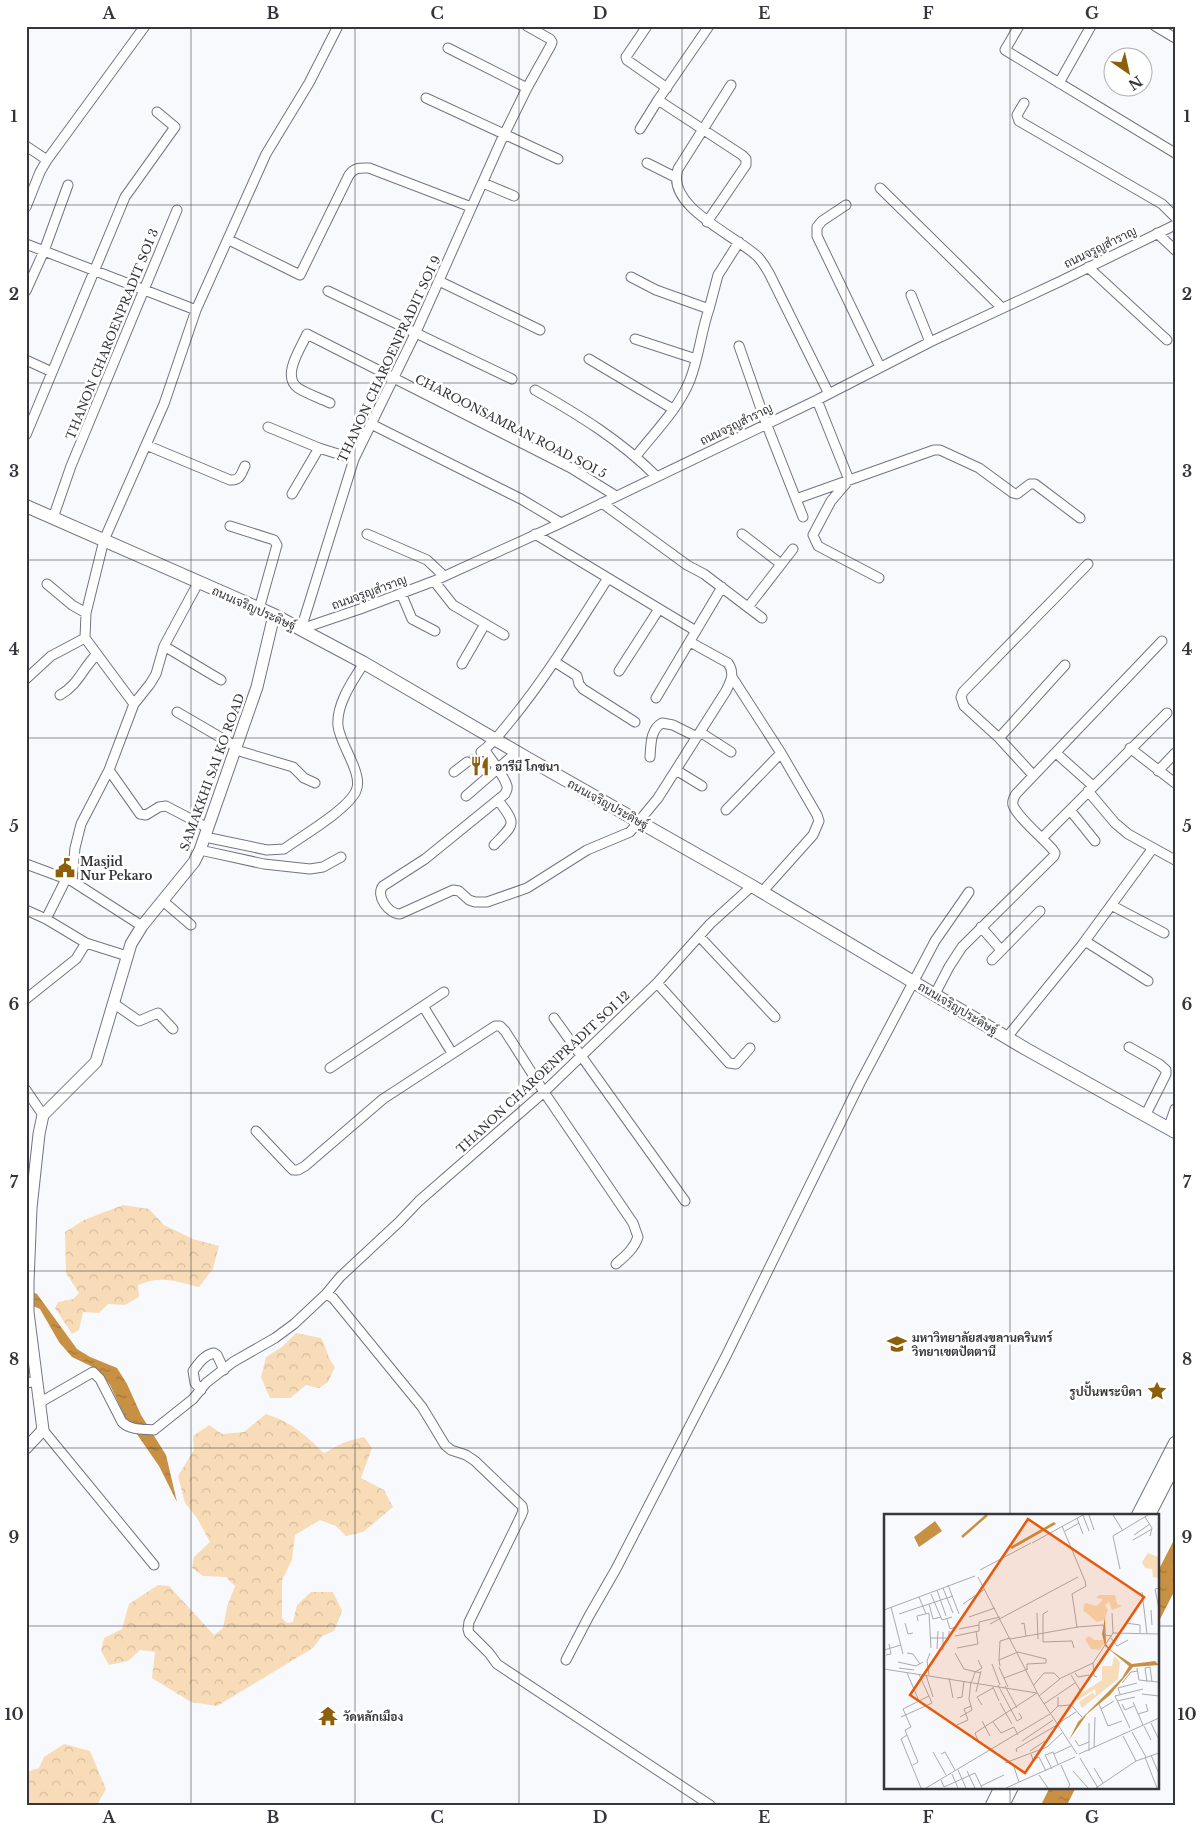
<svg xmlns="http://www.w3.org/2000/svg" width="1201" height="1831" viewBox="0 0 1201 1831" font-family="'Libre Baskerville',Sarabun,serif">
<defs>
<pattern id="forest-crowns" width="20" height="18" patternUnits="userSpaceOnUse" patternTransform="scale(1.25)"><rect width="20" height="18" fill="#f8dcb8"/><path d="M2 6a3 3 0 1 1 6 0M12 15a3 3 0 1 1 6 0" fill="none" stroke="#d5bd9f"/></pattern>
<pattern id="water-ripples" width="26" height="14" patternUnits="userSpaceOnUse" patternTransform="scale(1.25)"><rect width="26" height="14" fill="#c79043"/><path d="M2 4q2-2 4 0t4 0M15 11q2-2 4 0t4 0" fill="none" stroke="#a27639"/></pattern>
</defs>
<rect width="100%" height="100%" fill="#f8f9fc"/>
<!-- forest -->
<path fill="url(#forest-crowns)" d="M123,1205L149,1209L164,1225L193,1239L219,1246L213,1269L199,1287C176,1281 160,1275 138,1285L139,1297L125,1305L108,1304L99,1313L83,1312L79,1330L72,1334L55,1308L58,1302L73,1299L79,1293L66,1273L65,1232L84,1220Z
M296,1333L321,1338C327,1348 327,1358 335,1367L328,1382L319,1388L306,1385L290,1398H270L261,1377L266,1357L282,1347Z
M266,1414C293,1423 304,1434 324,1453L345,1442L364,1437L372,1448L361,1478L384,1490L393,1507L363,1532L346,1536L336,1526L320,1520L295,1535L292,1560L282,1580V1618L287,1623L293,1622L297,1605L311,1592H333L342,1611L334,1631L322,1636L313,1648L217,1706L191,1702L152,1678L155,1652L140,1650L128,1661L109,1665L101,1651L104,1638L122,1629L129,1604L158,1585L169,1586L214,1635L223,1628L227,1607L235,1586L226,1577L203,1576L192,1568L194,1557L210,1542L197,1518L185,1503L178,1476L194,1450L193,1436L209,1425L222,1434L244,1432Z
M64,1744L90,1751L106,1789L97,1805H29L26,1802V1772L39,1768L44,1757Z"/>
<!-- water -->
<path fill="url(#water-ripples)" d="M26,1290L37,1294L77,1349L90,1357L117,1368L127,1384L141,1415L166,1455L177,1502L159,1466L125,1417L110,1385L97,1369L72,1357L59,1342L40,1309L26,1303Z
M1175,1538V1590L1157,1625V1573Z
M1050,1787H1076L1067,1805H1041Z"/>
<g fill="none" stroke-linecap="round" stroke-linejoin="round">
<!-- minor-tunnel -->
<path stroke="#d1d2d6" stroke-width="9" stroke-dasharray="9 4.5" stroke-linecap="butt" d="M467,762L481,753"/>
<defs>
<path id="minor" d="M647,26L626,57L627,60L667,88
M1019,26L1005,50L1175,153
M1155,26L1175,38
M448,48L527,88
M1059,83L1091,26
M731,85L678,169C665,207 737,236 758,257C762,261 766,268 769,273L829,394
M426,98L558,159
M1024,103L1017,115L1019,121L1162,204L1175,217
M640,129L658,100
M26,146L47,160
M647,163L675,177
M483,183L514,196
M880,188L1002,308
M846,205L822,221L817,227V236L880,367
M26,207L40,172L47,160L145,26
M707,222L746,165V159L742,155L658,100L709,26
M1157,233L1175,250
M229,240L300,275L349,175C355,167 360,168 369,168L471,207
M26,244L196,310
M1088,267L1167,340
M631,277L656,290L709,309C701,332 699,357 690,380C679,408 654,433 636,456
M439,281L540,330
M26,291L44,251L68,185
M328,291L512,379
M911,295L930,342
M709,309L718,275L739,242
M635,339L696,359
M739,346L766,423L803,517
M589,359L673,409
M26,360L52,372
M535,390C579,415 620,440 656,476
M817,400L849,480L831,501L813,535L818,546L879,578
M330,403C320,398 307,394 298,388C281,376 301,348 307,334L571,468L616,496
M371,424L521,499L561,523
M268,427L319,448L354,459
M26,435L125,197L175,127L157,112
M146,445L230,480C240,481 241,474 245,466
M292,494L319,448
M796,499L934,450H940L979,468L1013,493L1017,494L1030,484H1035L1080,518
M602,503L687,565L704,574L762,618
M53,518L71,466L177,210
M230,526L274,540L277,545L259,609
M367,534L427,560L444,576
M535,534L696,631
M742,534L781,564
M434,581L453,605L504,635
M47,584L72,605L86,613
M401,593L412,619L435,631
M748,607L793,549
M301,629L360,609L434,581L561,523L817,400L930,342L1061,281L1175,225
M301,629L354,459L416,332L501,141L527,88L551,45L552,42L550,39L527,26
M164,646L221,680
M555,662L577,676L579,684L583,689L635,722
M462,664L485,624
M619,671L659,609
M732,677L781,753L817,815L819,821L813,835L762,892
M26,679L51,656L85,638
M60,695C79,684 82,669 97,654
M656,698L722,587
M134,704L85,638L86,613L104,540L164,404L196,310L266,154L309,83L338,26
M177,712L237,747
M700,732L731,752
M999,738L1065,665
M1130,748L1175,783
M236,750L293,767L304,778L315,783
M485,750C491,760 504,775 507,786C508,790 506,791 505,794L425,859L383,886C375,896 389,914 400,914L453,890L459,891L469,900L475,902H487L527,888L587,850L630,832L658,798L726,691C731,681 735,673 728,663L690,642
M481,752C494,743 502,731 512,719C548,675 577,626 608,578
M1056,753L1093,786
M650,757C651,745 650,730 662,723L673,725L697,737
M109,770L140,814L146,815L159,807L166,806L208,828
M676,770L702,786
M1158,771L1175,753
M454,772L467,762
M1033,775L999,738L964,706L961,697L963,692L1088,564
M1088,791L1115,823L1128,834L1175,860
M466,796L517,752
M726,810L781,753
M1070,810L1095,841
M205,837L267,850L284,849C302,836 347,810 356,791C364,774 340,745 338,726C336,704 353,680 364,663
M1043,837L1167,713
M494,845C515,823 517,825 498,800
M200,850L264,864L310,869L323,867L341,857
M26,864L72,881L142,926
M72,881L75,848L81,824L109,770L134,704L150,684L156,674L164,646L198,583
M163,901L191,925
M1111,905L1164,933
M26,910L46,919L86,943
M46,919L66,879
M981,927L1001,950
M699,936L775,1017
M1085,941L1148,981
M992,960L1040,911
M657,983L729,1063L736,1064L750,1048
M935,994L949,967L962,947L1054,856L1055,853L1053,850C1044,839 1017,817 1013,805C1012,801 1014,797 1016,794L1162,641
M26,999L76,959L86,943L127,956
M113,1003L139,1021L158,1013L173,1029
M423,1006L452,1053
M554,1018L685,1201
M1007,1037L1082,945L1153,848
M1129,1047L1159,1064L1166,1070V1074L1145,1116
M330,1068L444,992
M26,1090L43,1115
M1168,1129L1175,1109
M256,1131L288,1165L293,1170H298L305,1166L383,1099L495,1026H500L505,1031L544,1092L633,1223L638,1237C634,1249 625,1256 616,1264
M326,1294L340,1277L399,1222L419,1201L544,1092L657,983L710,924L752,886
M26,1383L37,1381
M201,1390L195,1383L193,1371C199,1363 204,1355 214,1353L217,1355L224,1370
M39,1403L93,1372L100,1379L122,1422C130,1430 142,1429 154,1430L193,1399L206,1383L233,1362L275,1338L294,1324L326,1294L333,1298L422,1407L445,1445L451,1450L466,1455L475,1461L522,1506L523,1511L521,1516L469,1622L468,1629L469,1633L489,1653L497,1664L710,1805
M43,1430L154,1565
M566,1660L589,1616L616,1569L727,1354L860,1083L935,941L969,892"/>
<path id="tertiary" d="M26,1448L43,1430L28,1312V1282L31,1208L39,1134L43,1115L96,1062L131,944L142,926L194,862L200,850L257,687L274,615"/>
<path id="secondary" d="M26,506L274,615L364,663L527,758L752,886L1026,1049L1175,1132
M1138,1515L1175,1443
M1149,1515L1175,1464
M992,1805L1001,1787
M1003,1805L1012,1787"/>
</defs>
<!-- minor casing -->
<use href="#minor" stroke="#737484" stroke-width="11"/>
<!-- tertiary casing -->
<use href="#tertiary" stroke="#737484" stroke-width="13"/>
<!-- secondary casing -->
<use href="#secondary" stroke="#737484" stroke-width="14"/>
<!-- minor -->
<use href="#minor" stroke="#fff" stroke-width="9"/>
<!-- tertiary -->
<use href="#tertiary" stroke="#fff" stroke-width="11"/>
<!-- secondary -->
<use href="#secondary" stroke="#fff" stroke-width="12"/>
</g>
<!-- grid -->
<path fill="none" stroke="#35353c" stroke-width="1" stroke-opacity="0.55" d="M191,26V1805M355,26V1805M519,26V1805M682,26V1805M846,26V1805M1010,26V1515M26,205H1175M26,383H1175M26,560H1175M26,738H1175M26,916H1175M26,1093H1175M26,1271H1175M26,1448H1175M26,1626H885M1157,1626H1175M1010,1787V1805"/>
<!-- icons -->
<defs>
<symbol id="restaurant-bare" viewBox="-9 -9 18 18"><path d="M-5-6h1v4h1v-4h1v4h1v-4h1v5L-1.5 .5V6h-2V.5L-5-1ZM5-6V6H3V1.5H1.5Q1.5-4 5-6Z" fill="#8e5f09" stroke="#fff" stroke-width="2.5" paint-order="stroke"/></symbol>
<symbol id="civic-bare" viewBox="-9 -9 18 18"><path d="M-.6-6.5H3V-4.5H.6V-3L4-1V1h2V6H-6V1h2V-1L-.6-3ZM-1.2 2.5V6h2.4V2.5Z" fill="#8e5f09" stroke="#fff" stroke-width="2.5" paint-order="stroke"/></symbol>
<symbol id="university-bare" viewBox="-9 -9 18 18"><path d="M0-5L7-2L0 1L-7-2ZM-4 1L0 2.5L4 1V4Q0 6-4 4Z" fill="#8e5f09" stroke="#fff" stroke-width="2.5" paint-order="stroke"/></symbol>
<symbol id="sight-bare" viewBox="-9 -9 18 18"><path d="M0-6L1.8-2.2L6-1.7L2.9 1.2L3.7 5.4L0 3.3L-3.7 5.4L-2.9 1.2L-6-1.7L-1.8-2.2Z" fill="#8e5f09" stroke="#fff" stroke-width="2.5" paint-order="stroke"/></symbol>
<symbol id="temple-bare" viewBox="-9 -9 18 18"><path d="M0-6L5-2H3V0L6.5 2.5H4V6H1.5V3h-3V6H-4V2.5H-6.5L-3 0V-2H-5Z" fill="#8e5f09" stroke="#fff" stroke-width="2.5" paint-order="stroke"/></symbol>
</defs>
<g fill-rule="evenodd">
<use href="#restaurant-bare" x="466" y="752" width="28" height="28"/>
<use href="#civic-bare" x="51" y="854" width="28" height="28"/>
<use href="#university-bare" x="883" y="1330" width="28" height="28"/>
<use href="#sight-bare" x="1143" y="1377" width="28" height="28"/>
<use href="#temple-bare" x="314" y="1702" width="28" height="28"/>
</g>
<g text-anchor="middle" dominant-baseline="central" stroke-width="5" stroke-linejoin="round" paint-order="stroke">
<!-- street labels -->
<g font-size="12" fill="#35353c" stroke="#fff">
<text transform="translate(1100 247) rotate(-26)">ถนนจรูญสำราญ</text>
<text transform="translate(112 334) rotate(-68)">THANON CHAROENPRADIT SOI 3</text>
<text transform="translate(389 359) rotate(-65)">THANON CHAROENPRADIT SOI 9</text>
<text transform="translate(736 424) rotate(-26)">ถนนจรูญสำราญ</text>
<text transform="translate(511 426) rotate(27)">CHAROONSAMRAN ROAD SOI 5</text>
<text transform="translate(369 592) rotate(-20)">ถนนจรูญสำราญ</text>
<text transform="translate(254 608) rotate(24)">ถนนเจริญประดิษฐ์</text>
<text transform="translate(212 772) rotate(-70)">SAMAKKHI SAI KO ROAD</text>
<text transform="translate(608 804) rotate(29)">ถนนเจริญประดิษฐ์</text>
<text transform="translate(958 1008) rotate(31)">ถนนเจริญประดิษฐ์</text>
<text transform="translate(543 1072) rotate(-43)">THANON CHAROENPRADIT SOI 12</text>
</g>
<!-- poi labels -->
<g font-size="12" font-weight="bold" fill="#35353c" stroke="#fff" text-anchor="start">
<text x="495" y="766">อารีนี โภชนา</text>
<text x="80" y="861">Masjid<tspan x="80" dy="14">Nur Pekaro</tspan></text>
<text x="912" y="1337">มหาวิทยาลัยสงขลานครินทร์<tspan x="912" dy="14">วิทยาเขตปัตตานี</tspan></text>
<text x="1142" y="1391" text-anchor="end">รูปปั้นพระบิดา</text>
<text x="343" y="1716">วัดหลักเมือง</text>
</g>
</g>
<!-- overview -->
<g transform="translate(884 1514)">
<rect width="275" height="275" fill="#f8f9fc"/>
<path d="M264,39L274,43L275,64L269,63L268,55L261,54L258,48ZM215,81H231L233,90L238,92L228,96L225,88L221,91L224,96L220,106L213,108L199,96L201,89L212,92L216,89L219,85L212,84ZM205,122L210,126H220V130L215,136L207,135L201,125ZM230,142L236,148L234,165L198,194L195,188L208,179L212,181L211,175L194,186L190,184L218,166V152H228Z" fill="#f8dcb8"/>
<path d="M51,7L58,17L35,33L30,23ZM170,8L172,10L128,35L126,33ZM221,103L222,130L228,137L248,150L271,147L275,151L249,153L226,181L203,200L185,226L194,208L238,164L245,152L221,132L218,120Z" fill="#c79043"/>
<path fill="none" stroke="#c79043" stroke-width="2.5" d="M78,23L103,1"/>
<path fill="none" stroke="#aaabaf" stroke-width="1" d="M199,1L205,17M205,1L210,16M229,1L239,17M261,3L268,14L266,22M193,4L199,20M178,12L201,67L202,72L188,80L193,113L219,111L221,121L228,122M181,17L195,9M250,21L266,10M249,26L268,15M148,29L199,1M236,55L229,22L264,1M96,56L147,29M94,63L155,182L193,240M64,71L75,100M59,74L69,99M275,74L271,75L275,95M53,76L62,102M258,78L263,120M47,80L58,106L68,103M35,83L42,100M45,90L49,105L57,103M79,90L101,75M7,93L19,140M0,96L91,62M267,96L268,111M164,97L159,100V128L188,127L190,134M153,99L154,125M228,99L229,119M15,100L69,82M85,103L111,94M63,105L66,115L71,113M34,107L33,102L45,99L47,134M21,109L24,120L29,119M242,109L256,111V119M106,110L194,63M137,110L140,109L142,122M75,115L95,111M59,118V136M229,119L275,120M71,122L95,117V108L116,103M47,124H65V117M227,124L233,132L244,126M126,125L194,113M73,134L94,130L92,117M53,135L54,117M0,136L17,131M23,139L29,140L36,150M71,139L80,155L97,159M2,141L7,140L5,130M115,146L116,127L126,124M14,148L32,152L39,148M209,149L210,162L213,163M108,150L116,171M116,152L115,146L134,138L162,145V149L143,150V155M115,153L124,173M15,154L30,156M253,154L255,166L274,168M0,155L153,179M23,159L35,187M191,159L194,163L205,161M42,161L49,183M45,161L43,147L46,139M187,161L197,178M65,164L69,184M120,164L144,155M88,167L91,158L98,154L94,146M263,168L261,154L266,153L268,168M238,169L247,158L254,157M114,171L133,207L138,204L135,199M121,172L133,194M149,172L160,159H170L176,165M109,173L115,187M92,178L97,157M236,180L234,174L253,169M258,180L275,182M155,182L177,164L209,149L229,119M73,184L78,183L80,167M233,187L251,183M249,188L259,211M116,189L128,210M160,190L191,169M215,190L224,212L238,207M238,190L241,196L250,192M98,191L93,183L109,174M174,192L187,191L198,203M217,195L230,187M254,200L264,197L262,190M17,203L48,189L35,160M76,203L88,196L85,185L87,167M98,207L106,222M109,208L117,219L130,213L134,221M267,209L275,226M173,210L192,198M73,211L84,206L80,195L87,192M260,212L267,226M246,214L231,182L259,175M248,218L262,243M23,221L34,248L29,251M239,222L252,247M191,226L195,232L205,228M94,227L91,219L153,179M138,227L169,206M210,234L211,203M146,237L161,227M205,237V209M49,238L62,261M133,238L132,235L173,211M57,240L61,238L71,256M147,240L149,246L155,243L162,257M170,240L187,232M195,240L275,204M267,241L275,260M261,243L273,274M196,244L214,274M121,249L163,233L178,219M177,251L186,271L184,274M130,253L135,268M210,254L219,269M168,255L161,241L169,238L174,250M74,256L82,274M83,257L91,274M189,257L204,274M68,260L74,274M155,261L164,274M57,266L60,273L91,259L98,274M97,272L120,261M37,274L17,225L23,221L21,216L27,213L19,195L45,182M42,274L166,200L174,192V183M122,274L191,243M212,274L252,247L275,239"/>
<path fill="#e8590c" fill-opacity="0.15" stroke="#e8590c" stroke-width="2.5" d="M144,5L260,83L141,259L26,181Z"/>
<rect width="275" height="275" fill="none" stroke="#35353c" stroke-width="2.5"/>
</g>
<!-- border -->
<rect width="1201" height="1831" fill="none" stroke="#ffffff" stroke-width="55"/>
<!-- north arrow -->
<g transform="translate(1128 72) rotate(146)"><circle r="24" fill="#ffffff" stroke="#aeaeb1"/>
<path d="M0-4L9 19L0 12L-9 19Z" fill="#8e5f09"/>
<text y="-8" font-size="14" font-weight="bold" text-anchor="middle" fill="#35353c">N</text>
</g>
<rect x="28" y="28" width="1146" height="1776" fill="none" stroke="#35353c" stroke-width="2"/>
<g font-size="16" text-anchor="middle" font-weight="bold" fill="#35353c">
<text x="109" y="19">A</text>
<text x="273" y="19">B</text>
<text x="437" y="19">C</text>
<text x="600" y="19">D</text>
<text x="764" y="19">E</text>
<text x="928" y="19">F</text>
<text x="1092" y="19">G</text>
<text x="14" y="122">1</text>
<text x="1187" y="122">1</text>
<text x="14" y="300">2</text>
<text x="1187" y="300">2</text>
<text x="14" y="477">3</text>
<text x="1187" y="477">3</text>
<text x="14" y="655">4</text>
<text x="1187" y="655">4</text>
<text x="14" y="832">5</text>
<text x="1187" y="832">5</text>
<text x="14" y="1010">6</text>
<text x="1187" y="1010">6</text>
<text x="14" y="1188">7</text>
<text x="1187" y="1188">7</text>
<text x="14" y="1365">8</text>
<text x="1187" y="1365">8</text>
<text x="14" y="1543">9</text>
<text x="1187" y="1543">9</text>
<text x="14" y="1720">10</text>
<text x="1187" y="1720">10</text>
<text x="109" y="1823">A</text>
<text x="273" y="1823">B</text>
<text x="437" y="1823">C</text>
<text x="600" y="1823">D</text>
<text x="764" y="1823">E</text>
<text x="928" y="1823">F</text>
<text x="1092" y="1823">G</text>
</g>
</svg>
